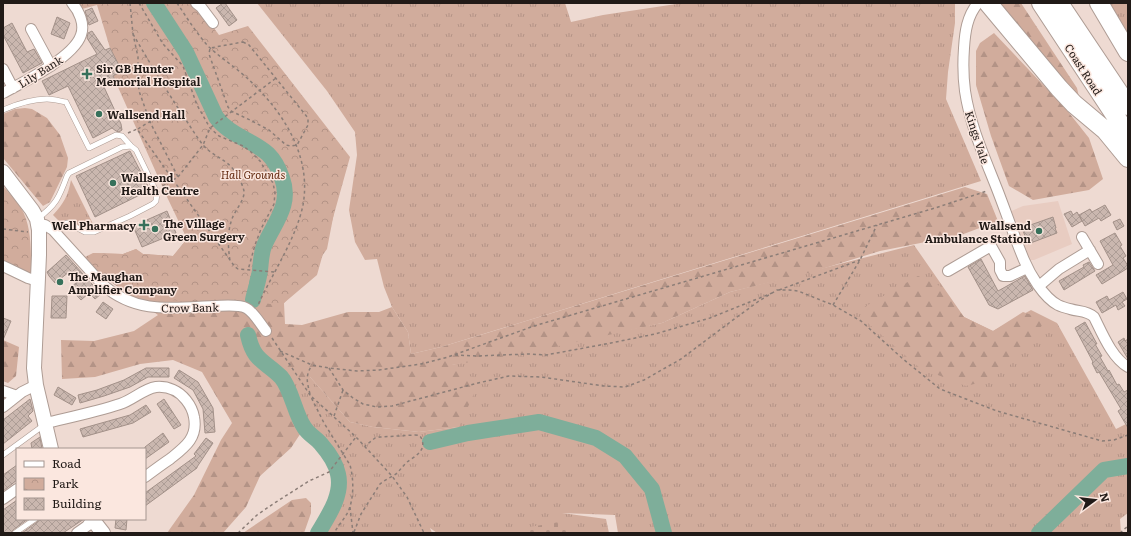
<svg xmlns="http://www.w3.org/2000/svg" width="1131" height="536" viewBox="0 0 1131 536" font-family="Literata,serif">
<defs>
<pattern id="grass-tufts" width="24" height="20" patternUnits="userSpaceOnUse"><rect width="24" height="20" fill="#d1ac9c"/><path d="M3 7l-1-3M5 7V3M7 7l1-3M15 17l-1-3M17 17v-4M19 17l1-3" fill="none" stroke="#b39386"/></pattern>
<pattern id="forest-firs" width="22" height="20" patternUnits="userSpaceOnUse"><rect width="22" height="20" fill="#d1ac9c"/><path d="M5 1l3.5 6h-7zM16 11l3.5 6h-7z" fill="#b39386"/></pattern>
<pattern id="cemetery-stones" width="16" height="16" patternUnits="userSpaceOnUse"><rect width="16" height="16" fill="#d1ac9c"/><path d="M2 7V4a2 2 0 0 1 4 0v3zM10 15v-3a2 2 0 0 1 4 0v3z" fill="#b39386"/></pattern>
<pattern id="park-crowns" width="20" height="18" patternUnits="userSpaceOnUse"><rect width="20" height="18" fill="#d1ac9c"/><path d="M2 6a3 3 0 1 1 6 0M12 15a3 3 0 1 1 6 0" fill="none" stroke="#b39386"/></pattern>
<pattern id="water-ripples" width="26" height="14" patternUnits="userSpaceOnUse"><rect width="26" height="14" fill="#7eae9a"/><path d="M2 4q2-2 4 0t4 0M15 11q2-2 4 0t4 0" fill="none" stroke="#678d7d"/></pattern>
<pattern id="building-cross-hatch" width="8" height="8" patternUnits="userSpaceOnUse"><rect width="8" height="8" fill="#cab7af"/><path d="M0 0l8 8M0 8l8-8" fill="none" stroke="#ad9d96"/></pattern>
</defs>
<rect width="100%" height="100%" fill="#eedad2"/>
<!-- built -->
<path fill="#e8ccc1" d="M1058,201L1072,244L1034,260H1028L1009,212L1023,206Z"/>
<!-- grass -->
<path fill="url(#grass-tufts)" d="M257,3H565L571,22L603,15L683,3H955V23L948,72L946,99L981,181L441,347L411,354L408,332L392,307L384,287L377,259L365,260L355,242L349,210L357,155L355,132L327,91Z
M1109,3H1128V35Z
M71,180L95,228C77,234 77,213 60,222L53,215C64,203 68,196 71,180Z
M914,245L964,317L993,331L1031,310L1057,323L1116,429L1128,423V513L1120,519L1121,533H618L615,515L562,513L606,519L609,533H437L430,528L432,533H322L334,515L341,498L343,487V476L340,467L331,451L308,422L288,377H310L350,422L373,427L419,432L459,427L451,365L662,323L730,292Z"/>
<!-- forest -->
<path fill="url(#forest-firs)" d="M1000,3H1021L1077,88L1079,97L1009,17Z
M994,33L1066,109L1089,138L1103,179L1089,190L1033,200L1009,186L991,136L976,85V51L980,43Z
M25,108L32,109L47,118L60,135L68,158L67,167L50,202L43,206L3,158V114L15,109Z
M339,187L327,249L301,284L284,303L285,324L302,325L348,312H379L392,307L408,332L411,354L441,347L965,187L987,194L998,221L961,235L880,251L812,272L730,292L662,323L532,352L452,365L469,373L476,389L459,427L419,432L373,427L350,422L310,377H288L308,422L291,448L260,476L246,507L223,533H167L194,495L221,440L232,423L202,372L173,360L140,364L95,377L62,379L61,340L94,341L134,331L158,315L111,282L98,270L93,253L123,254L136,249L143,254L173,256L187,239Z
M918,276L940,286L964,317L993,331L1023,312L1046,320L1015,361L990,380L966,386L920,368L869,324L861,309Z
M3,340L19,347L16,376L8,383L3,381Z
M306,498L311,503V513L304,533H243L292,500Z"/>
<!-- cemetery -->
<path fill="url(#cemetery-stones)" d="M565,521L567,533H524V528Z"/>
<!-- park -->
<path fill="url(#park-crowns)" d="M77,3H190L200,9L219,35L248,26L350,157L317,275L284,303L270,304L249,300L217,302L143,299L111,282L83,258L93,253L123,254L136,249L143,254L173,256L187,239L167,197L113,76L122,71L110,48L97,5L82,9Z
M3,186C9,193 16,200 21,208C32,226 31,252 31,272L28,274L3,261Z"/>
<!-- water -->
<path fill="url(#water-ripples)" d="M261,254L265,259V263H268V267L265,270L266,272L265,280L256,301L249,299C247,279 252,271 261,254Z"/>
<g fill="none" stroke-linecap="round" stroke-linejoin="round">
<!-- river -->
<path stroke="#7eae9a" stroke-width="16" d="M154,3L186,52L216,117C229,135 252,140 268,154C275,161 279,169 282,178C292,205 274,223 264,246C261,254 261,262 260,270C259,280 255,290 253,300
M248,335C254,362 264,360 281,377C291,388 295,414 304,427C308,434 316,438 321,444C328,452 336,464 338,474C343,495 328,516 318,533
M430,442L468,433L539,422L596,438L625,456L652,489L664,533
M1039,533L1104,470L1128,466"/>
</g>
<!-- building -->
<path fill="url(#building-cross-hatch)" stroke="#a39189" d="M223,3H225L237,20L229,26L216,8Z
M92,8L98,21L89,25L85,11Z
M57,17L70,23L64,39L51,34Z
M12,23L27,52L34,49L42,63L23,73L3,35V28Z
M92,31L105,50L110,48L122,71L113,76L116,82L104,87L121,124L122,130L119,132L116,131L112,128L93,138L68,86L49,95L42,81L97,54L87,38L88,33Z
M130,151L150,190L95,217L76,176Z
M1105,205L1111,215L1101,221L1099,218L1085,226L1079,215L1090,209L1092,212Z
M167,211L176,233L142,247L133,226Z
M1071,211L1073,215L1077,212L1082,221L1072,227L1064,214Z
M1053,217L1056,228H1055L1057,233L1028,244L1022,228Z
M1120,219L1124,226L1117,230L1113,222Z
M1115,233L1122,245L1120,246L1126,256L1123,258L1128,266V268L1102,284L1096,275L1113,265L1100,241Z
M66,255L101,294L95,299L89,293L81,300L70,288L77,282L69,272L55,283L49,276L47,272Z
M981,259L998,291L1025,276L1033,290L998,309L989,305L968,267Z
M1089,262L1095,271L1064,290L1059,281L1084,267L1083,265Z
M1123,292L1127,299L1122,302L1125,306L1118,310L1116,305L1102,313L1096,302L1107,296L1109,300Z
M52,296H67L66,318H51Z
M103,302L113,309L106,319L96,312Z
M3,318L11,321L3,340Z
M1085,322L1097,344H1095L1102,356L1100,357L1108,371L1109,370L1117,385L1119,384L1124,392L1128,390V428L1118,411L1121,409L1099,372L1097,373L1092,363L1093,362L1075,328Z
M1124,338L1125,341L1128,339V359L1118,342Z
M146,368H169V377H148L130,387L104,396L80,403L78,395L97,390L124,380Z
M179,370L198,382L213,408L215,432L205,433L203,409L193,390L174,378Z
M58,387L76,398L72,405L54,395Z
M30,399L33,411L28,416L32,421L3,444V420Z
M164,399L181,425L174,429L157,404Z
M146,405L151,412L133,423L83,437L80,429L130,415Z
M163,433L169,442L145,459V447Z
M40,437L42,449H32L31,443Z
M206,438L213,443L197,467V468L145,506V493L196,456L194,454Z
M17,465V480L3,491V475Z
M17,500V519H28L13,530L11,533H3V510Z
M39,519H84L63,533H22L37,522Z
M116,519H127L126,530L115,528Z"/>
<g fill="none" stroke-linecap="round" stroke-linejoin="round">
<defs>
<path id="lane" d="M3,110C17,104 31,99 47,99C53,99 60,101 66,102L89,148L116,135L122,136L131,146
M37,219C56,205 59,198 67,176L69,173L122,147L131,146L136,150L157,193L156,201L153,204L130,216L94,232H85L68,223L61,225L53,230
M3,455L44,425
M15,533L35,519"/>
<path id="street" d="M196,3L201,7L213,23
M978,3C967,16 965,32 964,48C963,62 963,76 965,91C970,125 984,156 997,189C1006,212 1014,236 1024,260C1030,274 1043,297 1058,305C1062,307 1066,308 1070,309C1079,312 1086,310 1094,317C1102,333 1112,358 1128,367
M31,29L51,66
M3,69L13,88
M3,93C24,82 74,57 81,35C85,24 79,11 72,3
M38,225H45L53,230L103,285C136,314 172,308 213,306C222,306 239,304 246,308C253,311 261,325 266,331
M1082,237L1098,264
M3,266L28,278L38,281
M948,271L991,246L1000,262V270L1003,276H1010L1027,268
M1039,286L1059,269L1090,250
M3,391L17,396
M3,407L22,392L36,385
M46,423C71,417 96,412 120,404C133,400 143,389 156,387C168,386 179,391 186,400C190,405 193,411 194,417C198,438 185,447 170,459C161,465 153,471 145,477
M3,499L17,489
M77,533L87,526L92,519"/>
<path id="secondary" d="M3,172L32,210L37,219L39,230V255L34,368L36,385L51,449
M92,519L103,533"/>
<path id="highway" d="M988,3L1059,88L1074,104L1105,130L1128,158
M1041,3L1128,135
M1059,3L1128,106
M1099,3L1128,52"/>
</defs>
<!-- lane casing -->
<use href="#lane" stroke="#ae9c94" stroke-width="6"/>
<!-- street casing -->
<use href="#street" stroke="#ae9c94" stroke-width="12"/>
<!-- secondary casing -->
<use href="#secondary" stroke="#ae9c94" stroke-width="16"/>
<!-- highway casing -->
<use href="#highway" stroke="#ae9c94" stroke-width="20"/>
<!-- path -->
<path stroke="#8b7d77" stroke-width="1.5" stroke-dasharray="3 3" stroke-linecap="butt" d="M130,3L133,34L138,57V78L139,91L150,122L178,177L161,187
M139,3L163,44L183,66L197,105L210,128L219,136L243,146L251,152L260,161L273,183L275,193L274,204L261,229L255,245L248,270
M177,3C187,18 197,34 209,47C221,58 235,67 247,78C282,110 312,155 303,205C296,239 272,274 258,305
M133,34C149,62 166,90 184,117C190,126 196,136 203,145C211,154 218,156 227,163C235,169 242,182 244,191C245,200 235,210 232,219C227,232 228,247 230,261
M243,42L249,45L308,118V125L297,145L291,146L286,145L269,130L250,120L231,111L228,107L209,54L210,48Z
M138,129C147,123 159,115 171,117C177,118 180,121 186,120
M128,133L137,129L235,267L238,269L275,272
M178,177L203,145L210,128L276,78
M3,229L28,232
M779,290L860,260
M833,305L860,260L877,225
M272,338L310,395L324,423L350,465C354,480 354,498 348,512C344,519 338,526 334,533
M280,351L312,365L329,368L357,371L379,370L421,364L448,357L534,326L935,208L987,191
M455,355L476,356L528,354L546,355L611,343L655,334L710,318L772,293
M329,368L343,390L353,398L363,404L377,407L392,406L478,383L509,376L541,377L604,386L625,387L644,380L681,359L737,317L759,301L777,290H789L798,291L833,305L861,321L903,359L940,389L997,411L1102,441L1114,440L1128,435
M310,394C307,382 305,376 312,365
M312,397L356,437L392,476L407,497L424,533
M334,416L343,390
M350,507L353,533
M354,532L361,514L380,484C385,480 391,477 396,474C400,470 403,466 407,462C414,457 426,451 422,440C421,436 419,435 415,435L380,437L375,438L365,446
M238,533L257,515L273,504L309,481L329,472L356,437
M1120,533L1128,526"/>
<!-- lane -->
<use href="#lane" stroke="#fff" stroke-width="5"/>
<!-- street -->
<use href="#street" stroke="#fff" stroke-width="10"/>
<!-- secondary -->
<use href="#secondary" stroke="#fff" stroke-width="14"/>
<!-- highway -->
<use href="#highway" stroke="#fff" stroke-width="18"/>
</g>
<!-- markers -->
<g fill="#37715b" stroke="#fbe7df" stroke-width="1.5">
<path d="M85 68h4v4h4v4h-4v4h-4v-4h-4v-4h4z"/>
<circle cx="99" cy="114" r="4"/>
<circle cx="113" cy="183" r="4"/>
<path d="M142 219h4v4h4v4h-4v4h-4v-4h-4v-4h4z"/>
<circle cx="155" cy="229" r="4"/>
<circle cx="1039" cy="231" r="4"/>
<circle cx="60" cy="282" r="4"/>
</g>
<g text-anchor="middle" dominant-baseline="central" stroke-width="3" stroke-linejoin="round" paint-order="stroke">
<!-- poi labels -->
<g font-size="11" font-weight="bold" fill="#211a17" stroke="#fbe7df" text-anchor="start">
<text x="96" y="68">Sir GB Hunter<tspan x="96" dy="13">Memorial Hospital</tspan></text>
<text x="107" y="114">Wallsend Hall</text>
<text x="121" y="177">Wallsend<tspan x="121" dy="13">Health Centre</tspan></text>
<text x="163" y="223">The Village<tspan x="163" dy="13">Green Surgery</tspan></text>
<text x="136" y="225" text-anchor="end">Well Pharmacy</text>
<text x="1031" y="225" text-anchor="end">Wallsend<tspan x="1031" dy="13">Ambulance Station</tspan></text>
<text x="68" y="276">The Maughan<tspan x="68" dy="13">Amplifier Company</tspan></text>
</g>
<!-- street labels -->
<g font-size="11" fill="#211a17" stroke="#fbe7df">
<text transform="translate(1084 69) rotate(57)">Coast Road</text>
<text transform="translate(40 71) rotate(-32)">Lily Bank</text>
<text transform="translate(978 137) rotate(72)">Kings Vale</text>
<text transform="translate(190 307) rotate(-1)">Crow Bank</text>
</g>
<!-- park labels -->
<g font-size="11" font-style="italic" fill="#642b11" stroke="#fbe7df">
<text x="253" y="174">Hall Grounds</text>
</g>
</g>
<!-- border -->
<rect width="1131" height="536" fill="none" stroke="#211a17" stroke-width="8"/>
<!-- legend -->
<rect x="16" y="448" width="130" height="72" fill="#fbe7df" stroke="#a4958f"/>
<rect x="24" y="461" width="20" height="6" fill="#ffffff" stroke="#a4958f"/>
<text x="52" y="468" font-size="12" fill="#211a17">Road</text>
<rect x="24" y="478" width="20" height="12" fill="url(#park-crowns)" stroke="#a4958f"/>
<text x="52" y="488" font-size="12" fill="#211a17">Park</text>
<rect x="24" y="498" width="20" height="12" fill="url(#building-cross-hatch)" stroke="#a4958f"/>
<text x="52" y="508" font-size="12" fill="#211a17">Building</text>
<!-- north arrow -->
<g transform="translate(1095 500) rotate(75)" stroke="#fbe7df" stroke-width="3" paint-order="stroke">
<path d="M0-3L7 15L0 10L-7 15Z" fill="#211a17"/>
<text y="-6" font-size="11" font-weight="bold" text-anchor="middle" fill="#211a17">N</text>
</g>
</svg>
